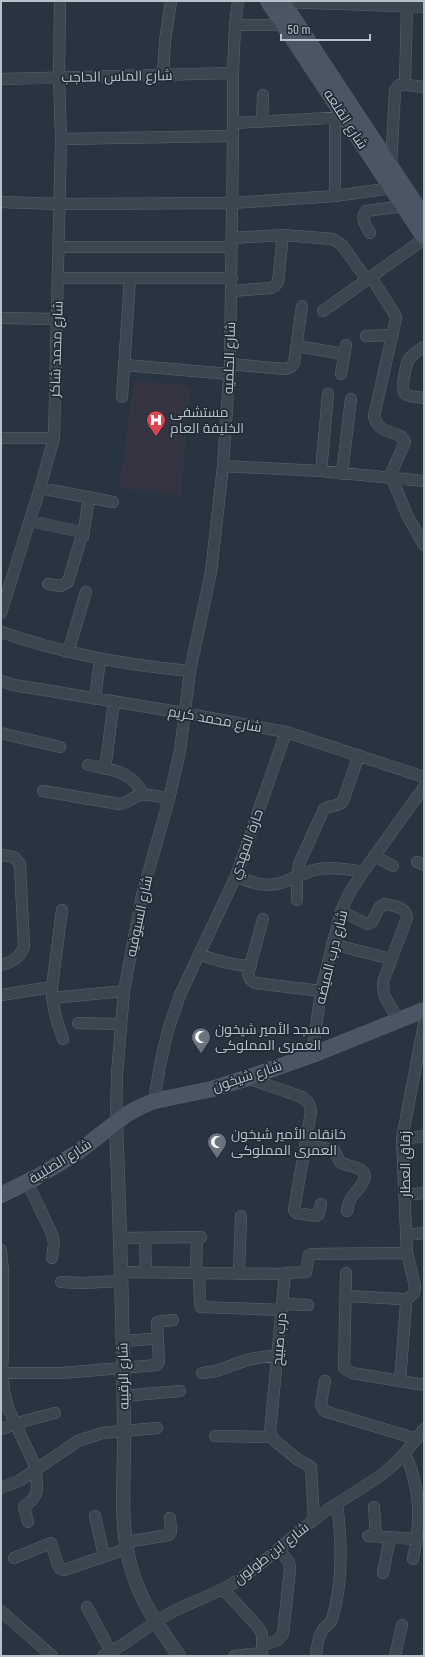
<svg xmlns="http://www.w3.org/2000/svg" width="425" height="1657" viewBox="0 0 425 1657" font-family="'Roboto Condensed',Cairo,sans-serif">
<rect width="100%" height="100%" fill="#283541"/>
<!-- medical -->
<path fill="#343442" d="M134,380L191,386L181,495L119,488Z"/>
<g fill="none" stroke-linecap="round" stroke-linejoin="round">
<defs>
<path id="minor" d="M283,2L424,7
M407,6L405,83L407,85L424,87
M235,25H284
M163,75L165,41L171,1
M1,79L233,73
M262,121L263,95
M233,123L346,117
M61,139L233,136
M391,167L395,90L399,85H406
M335,196V117
M1,202L60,204L232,203L335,196L392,188
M370,233C366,226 360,218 366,211L404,206
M232,238L283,235L333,239L342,245L367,280
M60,247H232
M371,277L394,313L396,318L374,416C379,437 399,428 405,442L389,478
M59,278H232
M231,291L271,288L275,286L278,282L283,235
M323,311L424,239
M1,318L57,319
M366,336L393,335
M297,346L344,354
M424,347C419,350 413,354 409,359C406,365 400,389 405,394C409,397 419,397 424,398
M230,364L285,369L291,367L294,363L302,306
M125,365L229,374
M341,374L346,345
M122,397L130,279
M1,438H54
M223,466L321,471L424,481
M321,471L328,394
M342,474L351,399
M392,478L407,515L424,545
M40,488L113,502
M30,521L77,531L82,535L68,582L61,586L48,584
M83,537L89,497
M1,613L40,488L54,438L61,139L59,77L60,1
M1,632C64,654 123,665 190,671
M68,652L86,592
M1,681L14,685L184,713L286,732L424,777
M95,699L100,660
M1,733L60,747
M88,765C112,770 131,770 143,794
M105,769L114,701
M43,791L119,804C128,804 132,797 140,795C148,793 160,797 169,799
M1,855L14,857L20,864L24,947C19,958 13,962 1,965
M374,856L393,866
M417,862L424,865
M236,876C251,883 267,888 284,882C296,877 307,871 319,869C335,867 348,869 363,872
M297,900V876L299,864L324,809C330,804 337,808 343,801L359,755
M62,910L52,987C52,1005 56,1021 63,1039
M341,911L367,924L372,922L379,908L385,904C394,906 406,907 407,918L383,982L384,995L398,1020
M263,919L248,974L250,979L255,983L321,991
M332,944L391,959
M199,954C216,961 232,965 251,966
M1,995L52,987
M52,998L124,991
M78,1023L120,1024
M312,1055L321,991L341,911L350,892L363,872L424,787
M247,1078L302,1097L309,1104L311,1112L294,1210L296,1213L316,1216L319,1214L321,1204
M154,1101L160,1065L168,1030L180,995L236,876L286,732
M116,1124L117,1074L124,991L142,895L169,799L180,751L190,671L211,572L223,466L230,364L233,136V73L235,25L238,1
M402,1139L424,1136
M305,1145L334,1150L340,1162C346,1166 355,1166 361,1170C373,1179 352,1193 349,1202C348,1204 348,1208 347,1211
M27,1182L52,1234L54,1243L52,1258
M404,1195L424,1193
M407,1235L424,1233
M121,1238L201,1237
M145,1238L146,1273
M1,1250L3,1271V1346L2,1373L4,1390L8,1408L36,1468L37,1488L36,1494L32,1500L24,1507L28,1522
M122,1272L285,1274
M196,1273L197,1237
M199,1273L200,1304L201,1307L282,1310
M346,1273L344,1368L352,1373L424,1385
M239,1274L241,1216
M61,1282L82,1283L122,1281
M346,1296L402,1299L405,1301L406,1305L400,1381
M405,1301L414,1293L415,1286L407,1253L402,1139L424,1024
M282,1304L308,1305
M122,1341L151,1339
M2,1373H62L157,1365L159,1362L157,1322L173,1320
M202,1373L216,1371L250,1359L278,1355
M325,1381L321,1404L324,1411L417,1439
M123,1396L180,1391
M1,1429L28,1420L55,1413
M215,1436L271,1437
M405,1453C421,1490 421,1520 413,1559
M1,1488L19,1481L78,1441L102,1433L157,1428
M374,1507L376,1536
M95,1516L104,1556
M314,1520L311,1467L297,1459L274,1440L270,1433L285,1273L306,1272L309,1255L311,1254L407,1253
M368,1536L417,1539
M126,1542L169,1535L171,1532L170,1518
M14,1558L51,1543L59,1568L64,1570L126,1549
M383,1573L390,1537
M223,1589L258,1627L262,1634V1656
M87,1607L111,1652
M1,1611L52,1656
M262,1646L278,1640L283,1634L290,1569L289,1562L279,1550
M316,1654C317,1647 318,1638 321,1633C324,1626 330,1625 332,1619C343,1583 342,1541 337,1504
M103,1656C128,1644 149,1624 174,1611C193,1601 214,1595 232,1584C265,1564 291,1536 323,1513C341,1500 362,1489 381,1475C398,1463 411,1446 424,1429
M234,1656L262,1653
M395,1656L402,1625"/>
<path id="tertiary" d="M116,1124C120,1226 123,1328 124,1430C125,1477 118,1525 132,1571C141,1602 161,1630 179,1656"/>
<path id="secondary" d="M268,1L424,237
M282,1L424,217
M1,1195L37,1177L78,1152L127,1114L140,1107L154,1101L212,1089L247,1078L312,1055L424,1010"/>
</defs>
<!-- minor casing -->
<use href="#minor" stroke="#5a646e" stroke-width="12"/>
<!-- tertiary casing -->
<use href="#tertiary" stroke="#5a646e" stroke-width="14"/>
<!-- secondary casing -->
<use href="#secondary" stroke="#5a646e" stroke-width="16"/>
<!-- minor -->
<use href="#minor" stroke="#3c4651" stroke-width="11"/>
<!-- tertiary -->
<use href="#tertiary" stroke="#3c4651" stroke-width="13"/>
<!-- secondary -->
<use href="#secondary" stroke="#4a5663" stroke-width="15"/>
</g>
<!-- icons -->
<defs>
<symbol id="hospital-pin" viewBox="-11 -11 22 30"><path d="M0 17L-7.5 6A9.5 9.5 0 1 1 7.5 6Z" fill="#e0444e" stroke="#212b36"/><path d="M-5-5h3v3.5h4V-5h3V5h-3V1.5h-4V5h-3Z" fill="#fff"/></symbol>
<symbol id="mosque-pin" viewBox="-11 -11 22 30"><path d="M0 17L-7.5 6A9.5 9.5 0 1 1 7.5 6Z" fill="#6b7280" stroke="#212b36"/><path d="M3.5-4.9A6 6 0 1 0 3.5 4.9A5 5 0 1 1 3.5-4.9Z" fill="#fff"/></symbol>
</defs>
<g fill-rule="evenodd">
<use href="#hospital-pin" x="145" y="409" width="22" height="30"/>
<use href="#mosque-pin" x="190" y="1026" width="22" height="30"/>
<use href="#mosque-pin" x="206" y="1131" width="22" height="30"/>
</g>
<g text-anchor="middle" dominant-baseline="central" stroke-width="3.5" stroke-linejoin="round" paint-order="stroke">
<!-- street labels -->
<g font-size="14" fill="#b9c1cb" stroke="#212b36">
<text transform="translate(117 76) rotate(-1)">شارع الماس الحاجب</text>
<text transform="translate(346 119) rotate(57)">شارع القلعه</text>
<text transform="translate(56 349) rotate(-88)">شارع محمد شاكر</text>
<text transform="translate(229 358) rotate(-88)">شارع الحلميه</text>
<text transform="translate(215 719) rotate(10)">شارع محمد كريم</text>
<text transform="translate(246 844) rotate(-70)">حارة المهدي</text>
<text transform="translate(139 916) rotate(-78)">شارع السيوفيه</text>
<text transform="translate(331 957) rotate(-76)">شارع درب الميضه</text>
<text transform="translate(247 1076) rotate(-18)">شارع شيخون</text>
<text transform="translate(60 1161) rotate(-32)">شارع الصليبة</text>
<text transform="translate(405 1164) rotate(-90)">زقاق العطار</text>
<text transform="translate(279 1339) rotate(-85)">درب صبيح</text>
<text transform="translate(123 1376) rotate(-91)">شارع الرقيبه</text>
<text transform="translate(271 1553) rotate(-38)">شارع ابن طولون</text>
</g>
<!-- poi labels -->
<g font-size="14" fill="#b9c1cb" stroke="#212b36" text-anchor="start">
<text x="170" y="412">مستشفى<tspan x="170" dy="16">الخليفة العام</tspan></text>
<text x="215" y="1029">مسجد الأمير شيخون<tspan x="215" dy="16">العمرى المملوكى</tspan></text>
<text x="231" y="1134">خانقاه الأمير شيخون<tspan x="231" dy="16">العمرى المملوكى</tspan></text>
</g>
</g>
<!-- border -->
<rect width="425" height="1657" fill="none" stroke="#b9c1cb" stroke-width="4"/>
<!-- scale -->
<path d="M281 34v6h89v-6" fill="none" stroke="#b9c1cb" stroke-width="2"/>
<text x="287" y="34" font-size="12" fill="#b9c1cb" stroke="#212b36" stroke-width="3" paint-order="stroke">50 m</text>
</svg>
